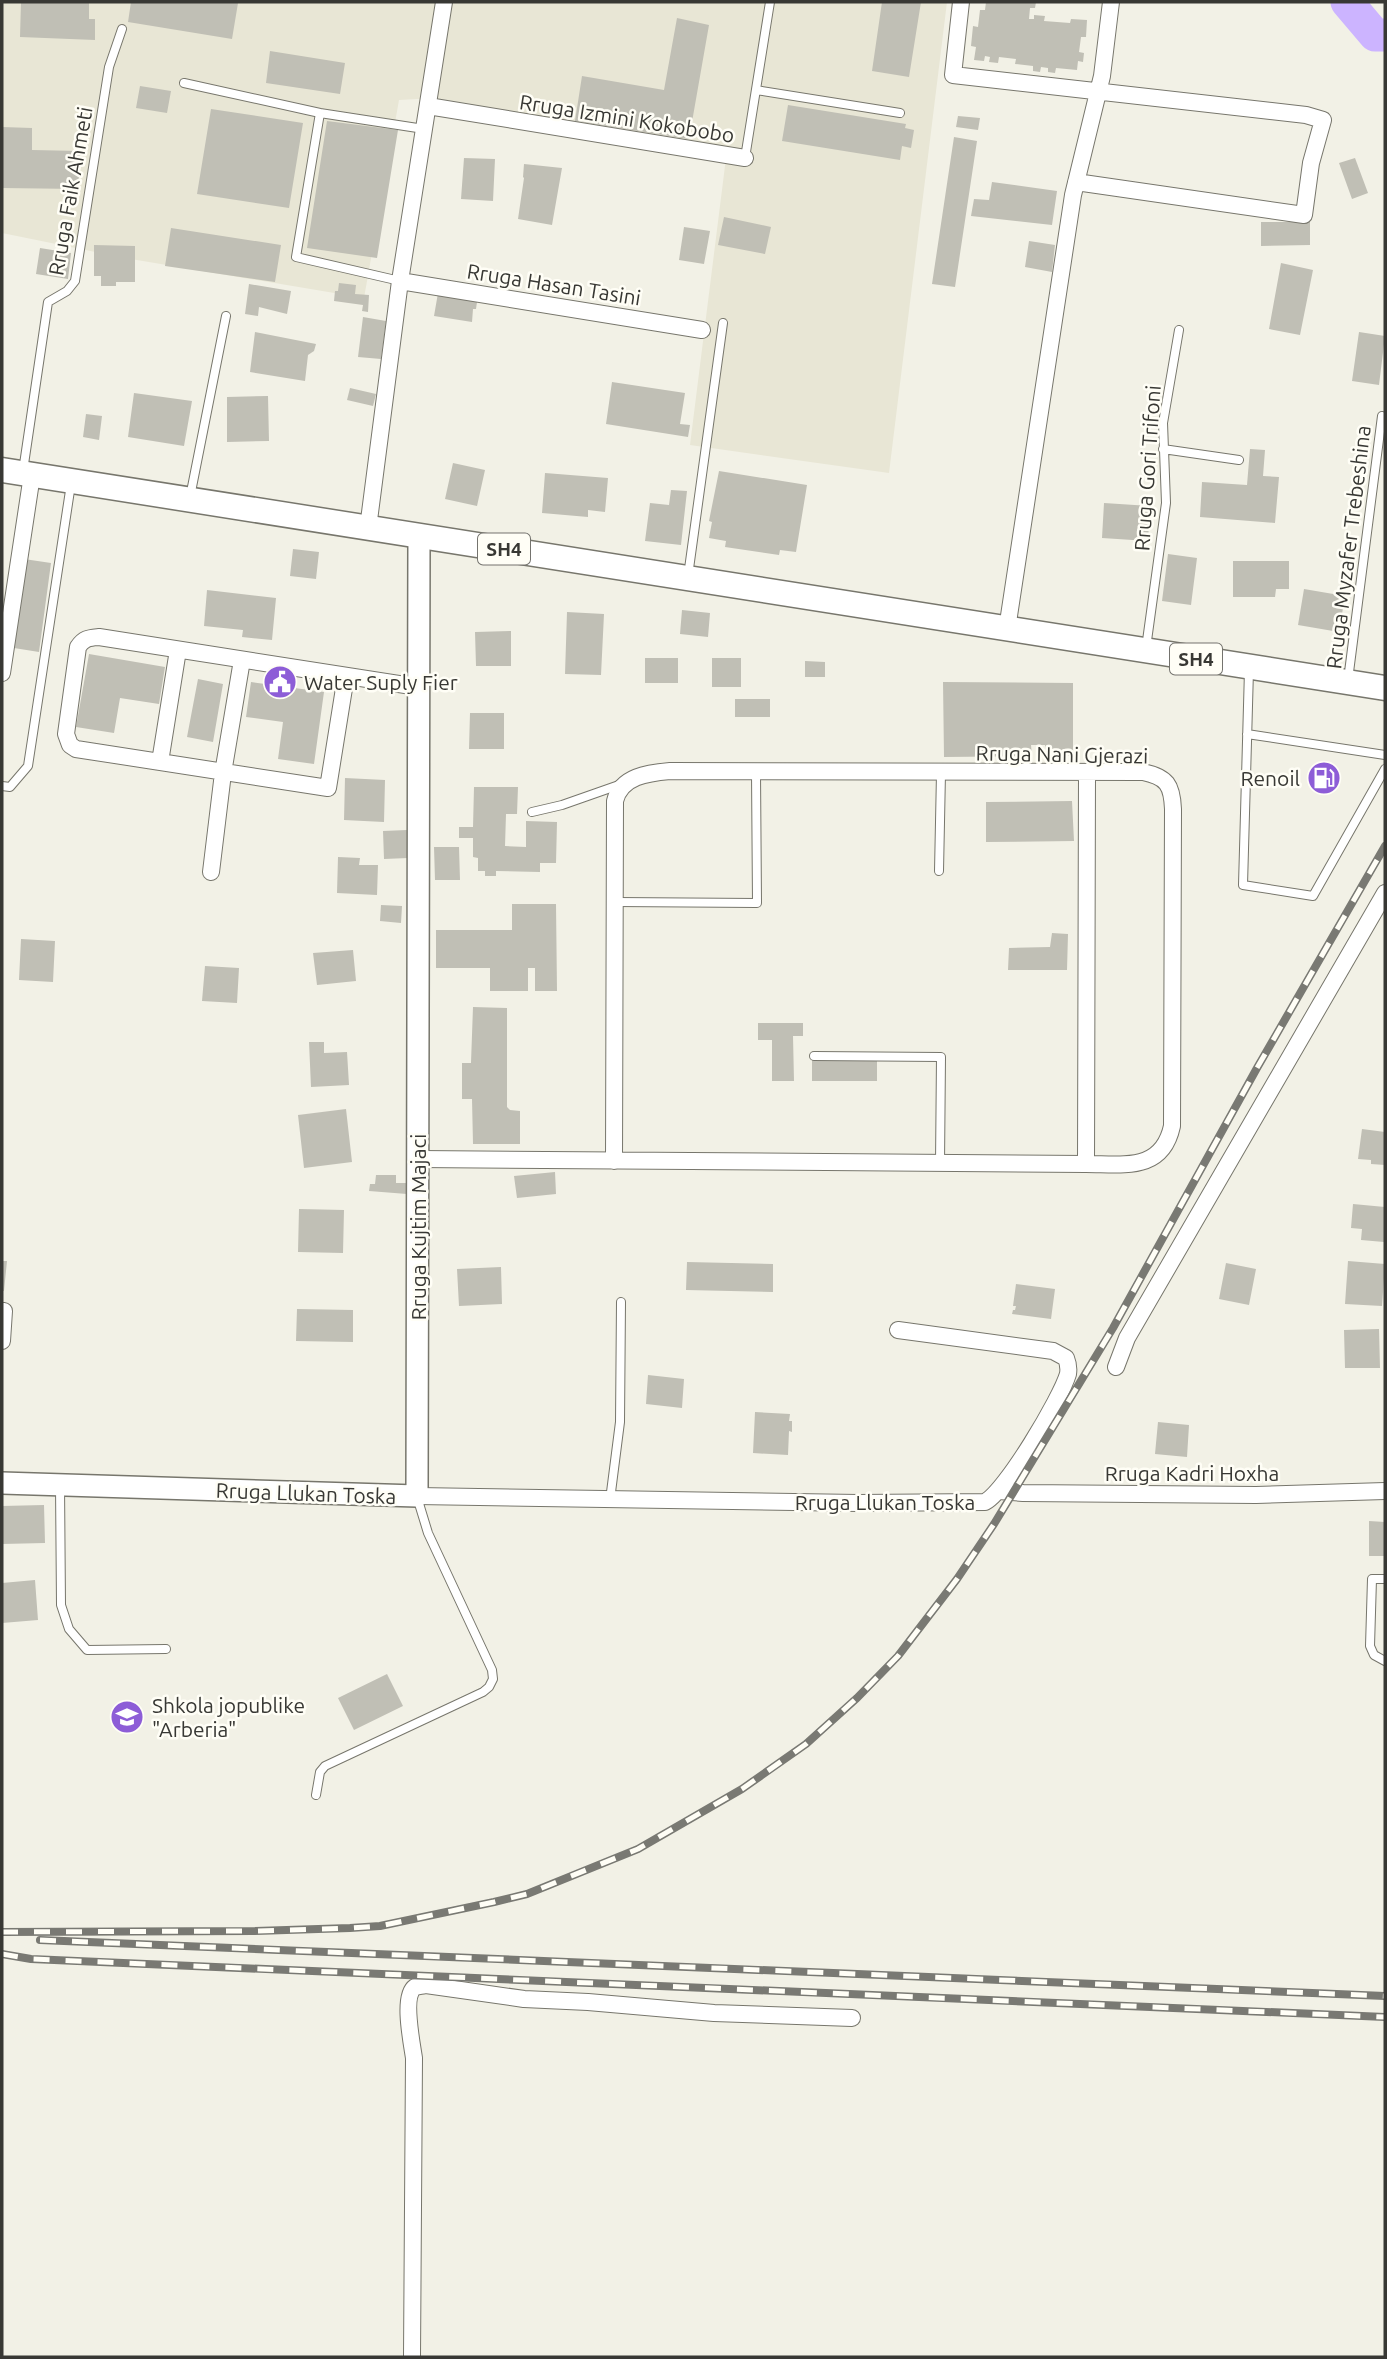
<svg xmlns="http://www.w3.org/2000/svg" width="1387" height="2359" viewBox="0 0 1387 2359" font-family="Ubuntu,sans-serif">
<rect width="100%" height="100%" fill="#f2f1e6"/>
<!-- built -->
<path fill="#e8e6d5" d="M2,2H947L889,473L690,445L727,150L435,98L399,100L364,298L125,258L2,233Z"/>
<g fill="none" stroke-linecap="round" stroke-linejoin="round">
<!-- river -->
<path stroke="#ccb4ff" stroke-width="33" d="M1347,2L1375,35H1385"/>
</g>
<!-- building -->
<path fill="#c0bfb5" d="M21,2H89V19H95V40L20,37Z
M131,2L238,3L232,39L128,22Z
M882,2H921L909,77L872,71Z
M986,2H1036L1035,8H1030L1029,19H1034V15L1045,16L1044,21L1070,23L1071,19L1087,20L1086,37H1081L1079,52L1084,53L1083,62L1078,61L1077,70L1056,68L1055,73L1048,72V68L1041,67L1040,72L1033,71V66L1015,64L1016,59L999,57L998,63L989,62L990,57L985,56L984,61L974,60L976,47L971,46L973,26L978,27L980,10H985Z
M677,18L709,25L689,139L575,121L582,76L664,90Z
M270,51L345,63L340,94L266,83Z
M140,86L171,91L167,113L136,108Z
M788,105L906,124L905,128L914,130L911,148L902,146L900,160L782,141Z
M211,109L303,123L289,208L197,194Z
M958,116L980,118L978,130L956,127Z
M327,121L398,130L377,258L307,248Z
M2,127L32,128V150L80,151L79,189L2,188Z
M954,137L977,141L955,287L932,284Z
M464,158L495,159L493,201L461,199Z
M1355,158L1368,193L1352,199L1339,163Z
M524,164L562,168L552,225L518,219L524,178L523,177Z
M992,182L1057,191L1052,225L971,216L974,199L989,200Z
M724,217L771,227L765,254L718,245Z
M1261,222H1310V245L1261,246Z
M684,227L710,231L704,264L679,260Z
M171,228L281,245L275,282L165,266Z
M1029,241L1055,245L1052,272L1025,267Z
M94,245L135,246V282H116V286H101V276H94Z
M40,248L71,253L68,279L36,274Z
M1281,263L1313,270L1300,335L1269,329Z
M339,283L356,285L355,294L369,295L368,312L362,311L363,305L334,301L335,291H338Z
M249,284L291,291L287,314L259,307L258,316L245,314Z
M438,293L477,302L476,309H473L472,322L434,316Z
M363,317L386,321L381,359L358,357Z
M255,332L316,344L314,351L308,355L305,381L250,372Z
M1359,332L1385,336L1379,385L1352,381Z
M612,382L685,393L680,424L690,425L688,437L606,424Z
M350,388L376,394L373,406L347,400Z
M134,393L192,401L184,446L128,437Z
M268,396L269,441L227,442V397Z
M86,414L102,416L99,440L83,437Z
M1250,449L1265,450L1263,476L1279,477L1275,523L1200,517L1202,482L1247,485Z
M453,463L485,470L477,506L445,499Z
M719,471L807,485L796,552L780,550L779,555L725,547L726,541L709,538L712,522L709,521Z
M545,473L608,478L605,512L588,510V517L542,513Z
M671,490L687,491L681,545L645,541L650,503L669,505Z
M1104,503L1150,506L1148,541L1102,538Z
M293,549L319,552L316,579L290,576Z
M1168,554L1197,558L1191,605L1162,601Z
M24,559L51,563L39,652L14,648Z
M1233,561H1289V589H1276L1275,597H1233Z
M1304,589L1345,596L1339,632L1298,625Z
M207,590L276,598L272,640L242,637L243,630L204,626Z
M682,610L710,613L708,637L680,634Z
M567,612L604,614L601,675L565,674Z
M511,631V666H476L475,632Z
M89,654L165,667L159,704L120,698L114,733L76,727Z
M645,658H678V683H645Z
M712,658H741V687H712Z
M805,661L825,662V677H805Z
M198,679L223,684L213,742L187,737Z
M251,682L324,692L314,764L278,759L283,722L246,717Z
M943,682L1073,683V756H1047L1045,745H1031L1032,756L944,757Z
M735,699H770V717H735Z
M470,713H504V749H469Z
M345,778L385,780L384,822L344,820Z
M474,787H518L517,814H506L505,846L526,847V821L557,822L556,863H540V872L496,871V876H485V871H478V858L473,857V838H459V827H473Z
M1072,801L1074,841L986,842V802Z
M407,830L408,858L384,859L383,831Z
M434,847H459L460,880H435Z
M338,857L360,858L359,865H378L377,895L337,893Z
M512,904H556L557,991H535V968H528V991H490V968H436V930H512Z
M381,905L402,906L401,923L380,921Z
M1052,933L1068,934L1067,970H1008L1009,948L1050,947Z
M21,939L55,941L53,982L19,980Z
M353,950L356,981L317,985L313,953Z
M205,966L239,968L237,1003L202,1001Z
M473,1007L507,1008V1107L510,1110L520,1111V1144H473L472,1099H462V1063H471Z
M758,1023H803V1036H793L794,1081H772V1040H758Z
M309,1042H324V1053L347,1052L349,1085L311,1087Z
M812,1060H877V1081H812Z
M346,1109L352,1162L304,1168L298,1115Z
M1362,1129L1385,1132V1165L1371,1164V1160L1358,1159Z
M555,1172L556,1194L517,1198L514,1176Z
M376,1175H396V1183H407V1194L369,1191L370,1184H375Z
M1353,1204L1385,1207L1384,1242L1361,1240L1362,1229L1351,1228Z
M299,1209L344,1210L343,1253L298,1252Z
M2,1261H7L4,1291H2Z
M1348,1261L1385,1264L1382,1306L1345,1304Z
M687,1262L773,1264V1292L686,1290Z
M1226,1263L1256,1269L1249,1305L1219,1299Z
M501,1267L502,1304L459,1306L457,1269Z
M1016,1284L1055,1289L1051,1319L1012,1314L1013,1310H1015L1016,1306H1013Z
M297,1309L353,1310V1342L296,1341Z
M1379,1329L1380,1368H1345L1344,1330Z
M648,1375L684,1379L682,1408L646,1404Z
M755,1412L790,1414L789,1421H792V1432L789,1431L788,1455L753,1453Z
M1158,1422L1189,1425L1187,1457L1155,1454Z
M44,1505L45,1543L2,1544V1506Z
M1369,1521L1385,1522V1556H1369Z
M35,1580L38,1620L2,1623V1583Z
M387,1674L403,1706L354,1730L338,1698Z"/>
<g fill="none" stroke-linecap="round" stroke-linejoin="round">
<defs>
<path id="lane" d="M184,83L320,113L296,257L400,281
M756,90L900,113
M320,113L424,129
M745,158L770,2
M1163,449L1239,460
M23,471L48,302L67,291L75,281L109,67L122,29
M190,497L226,316
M688,576L723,323
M1146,648L1166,503L1163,423L1179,330
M1249,670L1243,885L1313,896L1385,769
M1348,680L1382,416
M1247,734L1385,755
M2,786L10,787L28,766L71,484
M532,812L562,805L619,785
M939,871L941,773
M616,902L757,903L756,773
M814,1056L941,1057L940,1163
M60,1485L61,1605L69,1629L87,1650L166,1649
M610,1500L620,1422L621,1302
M1385,1579H1372L1370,1646L1374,1655L1385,1661
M316,1795L320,1772L325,1766L483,1692L489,1687L493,1679L492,1670L428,1533L417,1497"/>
<path id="street" d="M961,2L953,75L1306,115L1323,120L1311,163L1304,215L1076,182
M428,106L745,158
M400,281L702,330
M368,528L400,281L444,2
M1007,629L1073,195L1102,76L1111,2
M2,673L32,475
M346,676L328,788L76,749L70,745L66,734L78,647C84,638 89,638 99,637L418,687
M160,762L178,650
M211,872L223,773L242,660
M419,1159L1086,1164C1124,1164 1162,1172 1172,1126L1173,809C1172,785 1167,777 1143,772L670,771C648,773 621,776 615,801L614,1161
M1086,1164L1087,772
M2,1341L4,1311
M1116,1367L1127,1338L1385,893
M999,1491L1023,1493L1256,1495L1385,1491
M417,1496L858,1503L985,1502C1006,1491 1061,1398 1068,1374C1069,1368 1068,1363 1066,1358L1053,1351L898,1330
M412,2357L414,2058C412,2044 402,1996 415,1987C416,1987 425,1985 426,1985L524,1999L588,2002L714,2013L852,2018"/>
<path id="secondary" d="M2,1483L417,1496L419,536"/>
<path id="primary" d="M2,470L1385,688"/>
</defs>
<!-- lane casing -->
<use href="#lane" stroke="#77766c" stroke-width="10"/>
<!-- street casing -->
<use href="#street" stroke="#77766c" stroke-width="18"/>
<!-- secondary casing -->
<use href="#secondary" stroke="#77766c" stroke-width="24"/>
<!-- primary casing -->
<use href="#primary" stroke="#77766c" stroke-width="27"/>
<!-- lane -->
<use href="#lane" stroke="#fff" stroke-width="8"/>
<!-- street -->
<use href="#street" stroke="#fff" stroke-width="16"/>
<!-- secondary -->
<use href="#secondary" stroke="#fff" stroke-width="21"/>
<!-- primary -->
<use href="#primary" stroke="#fff" stroke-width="24"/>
<defs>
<path id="rail" d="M2,1932L255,1931L350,1928L380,1926L494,1902L527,1894L638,1849L742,1789L806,1744L857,1698L898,1656L957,1579L994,1524L1113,1328L1257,1068L1385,846
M40,1940L1385,1996
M2,1954L31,1959L1385,2017"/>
</defs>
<!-- rail casing -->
<use href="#rail" stroke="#797973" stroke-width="8"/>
<!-- rail -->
<use href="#rail" stroke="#fffef6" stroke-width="5" stroke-dasharray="16" stroke-linecap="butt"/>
</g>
<!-- icons -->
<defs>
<symbol id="civic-disc" viewBox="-11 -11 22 22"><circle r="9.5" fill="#8d5dd7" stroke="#fffef6"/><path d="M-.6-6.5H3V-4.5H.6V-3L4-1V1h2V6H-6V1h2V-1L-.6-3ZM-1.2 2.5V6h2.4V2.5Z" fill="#fff"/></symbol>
<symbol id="fuel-disc" viewBox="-11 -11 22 22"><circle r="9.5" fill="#8d5dd7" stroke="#fffef6"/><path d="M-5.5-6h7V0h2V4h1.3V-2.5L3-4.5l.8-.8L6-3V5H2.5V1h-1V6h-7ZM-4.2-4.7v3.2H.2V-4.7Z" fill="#fff"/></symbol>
<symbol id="school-disc" viewBox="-11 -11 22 22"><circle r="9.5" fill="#8d5dd7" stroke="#fffef6"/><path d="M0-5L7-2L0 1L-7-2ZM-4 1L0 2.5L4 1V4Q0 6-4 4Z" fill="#fff"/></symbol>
</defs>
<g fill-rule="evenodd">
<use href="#civic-disc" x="261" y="663" width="38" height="38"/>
<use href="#fuel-disc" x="1305" y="759" width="38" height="38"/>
<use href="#school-disc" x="108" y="1698" width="38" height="38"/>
</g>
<g text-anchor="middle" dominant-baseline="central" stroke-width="5" stroke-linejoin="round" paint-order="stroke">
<!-- shield labels -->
<g fill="#fffef6" stroke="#74736e" stroke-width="2">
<rect x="478" y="533.5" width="52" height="31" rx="5"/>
<rect x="1170" y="643.5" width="52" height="31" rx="5"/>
</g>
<g font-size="19" font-weight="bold" fill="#383834">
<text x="504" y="549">SH4</text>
<text x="1196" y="659">SH4</text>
</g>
<!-- street labels -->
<g font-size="21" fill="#383834" stroke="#fffef6">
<text transform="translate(627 118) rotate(9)">Rruga Izmini Kokobobo</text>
<text transform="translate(70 191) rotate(-80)">Rruga Faik Ahmeti</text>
<text transform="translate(554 284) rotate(9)">Rruga Hasan Tasini</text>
<text transform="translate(1147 468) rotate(-86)">Rruga Gori Trifoni</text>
<text transform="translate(1348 547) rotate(-83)">Rruga Myzafer Trebeshina</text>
<text transform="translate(1062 754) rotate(1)">Rruga Nani Gjerazi</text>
<text transform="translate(418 1227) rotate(-90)">Rruga Kujtim Majaci</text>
<text x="1192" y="1473">Rruga Kadri Hoxha</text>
<text transform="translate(306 1493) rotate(2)">Rruga Llukan Toska</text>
<text x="885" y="1502">Rruga Llukan Toska</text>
</g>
<!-- poi labels -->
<g font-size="21" fill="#383834" stroke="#fffef6" text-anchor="start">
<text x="304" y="682">Water Suply Fier</text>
<text x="1300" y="778" text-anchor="end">Renoil</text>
<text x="152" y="1705">Shkola jopublike<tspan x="152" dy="24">"Arberia"</tspan></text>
</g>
</g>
<!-- border -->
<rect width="1387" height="2359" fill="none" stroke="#383834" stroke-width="7"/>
</svg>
